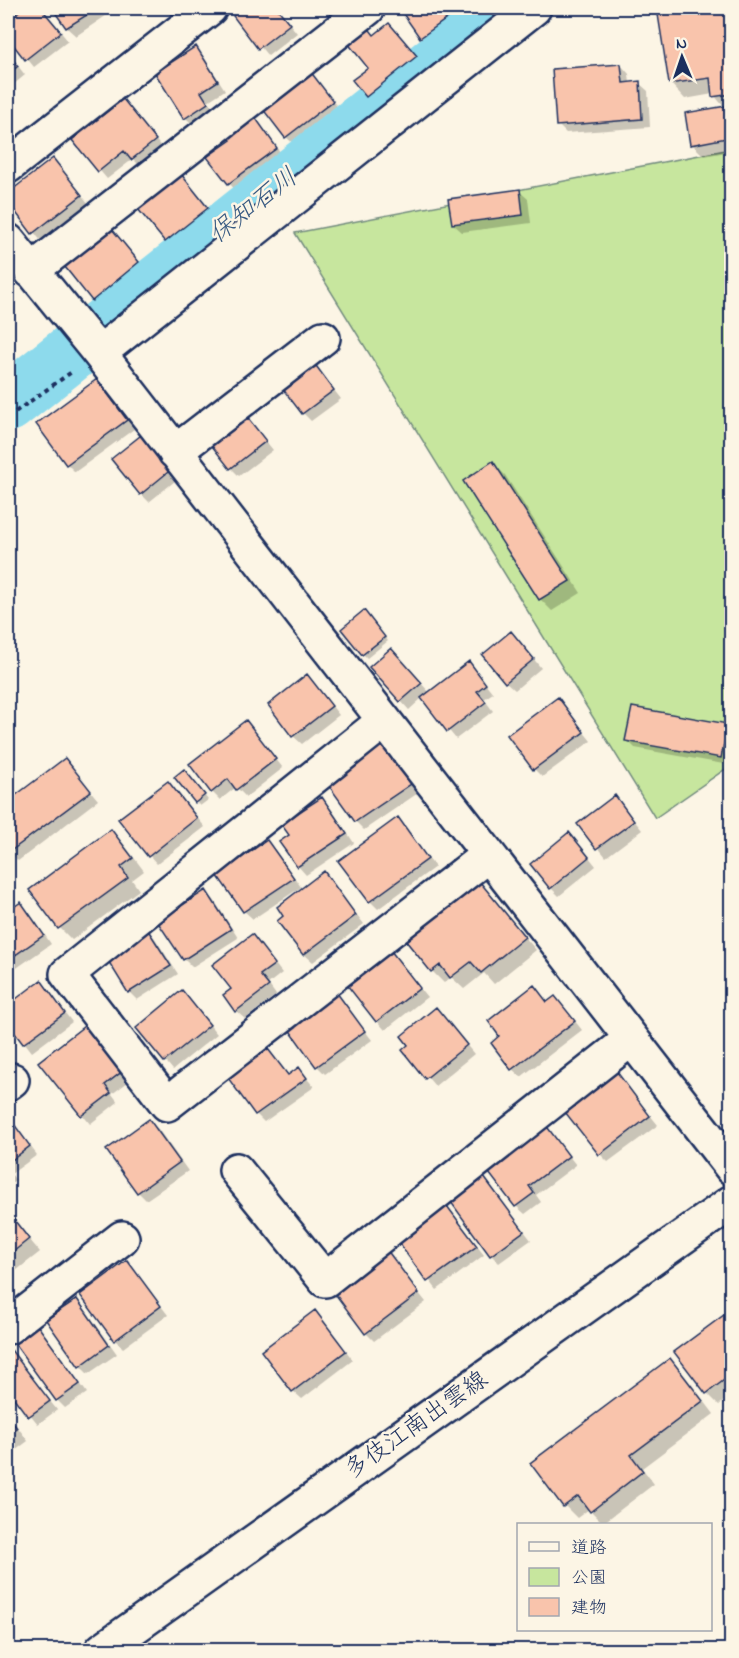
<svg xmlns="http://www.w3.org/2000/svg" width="739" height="1658" viewBox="0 0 739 1658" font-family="'Indie Flower','Klee One',sans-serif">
<rect width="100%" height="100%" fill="#fcf5e5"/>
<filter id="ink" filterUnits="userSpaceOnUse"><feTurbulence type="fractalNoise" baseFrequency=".0167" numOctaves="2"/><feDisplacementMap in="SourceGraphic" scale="12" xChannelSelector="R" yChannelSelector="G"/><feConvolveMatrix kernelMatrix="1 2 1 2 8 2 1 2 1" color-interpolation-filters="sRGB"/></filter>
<g filter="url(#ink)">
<!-- green -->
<path fill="#c7e69e" stroke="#718a7e" stroke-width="1.5" d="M731,149V765L655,818L295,233Z"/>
<!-- shadow -->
<path fill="#0003" d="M26,8H41L68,41L34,67L8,35V22Z
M54,8H111L113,11L76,36L67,28Z
M127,8H140L133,13Z
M246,8H277L297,33L268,56L235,16Z
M328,8H337L332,12Z
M401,8H454L463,21L430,45Z
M659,8H732V151L704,156L692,144L725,108L713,94L685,99L670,83Z
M389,25L424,65L375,104L367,96L375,36Z
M195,48L204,57L225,90L208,101L216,112L194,126L186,118Z
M8,53L25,75L8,89Z
M621,65L629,74L630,84L639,83L648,91L650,127L566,133L558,125Z
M307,69L340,110L295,145L286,137Z
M131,110L163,149L141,167L133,159L107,179L74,140Z
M249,112L284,157L237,192L229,183L233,140Z
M53,160L89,204L41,241L8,199V195Z
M181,176L215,217L174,250L166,241Z
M519,191L528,199L531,223L462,232L453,224Z
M112,231L146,271L101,308L93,300Z
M311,361L341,399L311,421L303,413Z
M97,381L134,429L75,472L67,464Z
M252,424L273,450L239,476L231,468Z
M145,434L180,477L149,502L141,494Z
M493,463L505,475L581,593L552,611L540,599L465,481Z
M368,616L388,641L367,658L363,654Z
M519,641L541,668L515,690L506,682Z
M399,659L430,693L469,663L493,693L484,699L493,711L456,739L422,698L409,710L371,668Z
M315,685L339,715L302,744L293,736Z
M557,699L591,741L542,777L534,769Z
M246,722L283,768L246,797L236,787L220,800L212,792Z
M727,726L732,730L729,765L635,748L627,740Z
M391,754L418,793L364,830L356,822L329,783Z
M65,760L98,800L18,861L8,850V803Z
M188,775L208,800L200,806L196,802Z
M168,783L205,827L157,864L149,855Z
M615,797L642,830L606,857L579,824Z
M322,799L330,807L354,843L306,875L298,866L281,842L291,836Z
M398,819L435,867L378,909L370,901Z
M111,831L123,843L144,871L132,880L139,890L72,940L60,928L31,890Z
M267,842L275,850L301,887L253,919L244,911L219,875Z
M577,842L596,866L559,896L551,888Z
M324,873L364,924L313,962L304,954Z
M479,884L536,950L494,984L484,973L464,989L451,977L444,983L432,971Z
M206,892L214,900L238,938L192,967L184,959Z
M21,904L29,912L51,944L8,974V913Z
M146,929L154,937L178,974L137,1000L129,992Z
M260,945L282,973L268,984L276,995L245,1019L236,1011L233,990Z
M391,953L427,997L385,1030L377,1021Z
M41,982L72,1022L32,1052L8,1021V1007Z
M337,995L372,1040L325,1074L317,1066Z
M190,1001L217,1034L173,1070L138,1028Z
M548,1004L563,1006L582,1030L521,1077L512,1069Z
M444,1018L474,1054L435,1086L404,1050Z
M96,1034L132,1079L112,1094L118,1102L90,1124L41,1062Z
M268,1051L289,1076L299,1069L314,1087L264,1122L256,1114Z
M617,1074L658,1125L608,1162L600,1154Z
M8,1117L37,1155L11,1174L16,1180L8,1187Z
M149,1121L158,1129L188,1171L146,1200L138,1192Z
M545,1126L576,1165L536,1195L541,1202L525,1214L516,1206Z
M481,1175L531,1240L499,1263L491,1255Z
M447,1208L484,1255L437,1290L400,1242Z
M8,1214L40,1252L8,1277Z
M386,1252L426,1302L374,1341L366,1333Z
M127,1262L168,1315L123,1348L115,1340Z
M76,1301L85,1309L117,1354L88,1374L80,1366Z
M732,1311V1395L719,1405L707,1393Z
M323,1321L353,1360L302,1399L293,1391Z
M37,1328L46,1336L87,1393L65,1408L57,1400Z
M8,1348L57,1410L38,1424L8,1387Z
M670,1359L682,1372L714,1414L642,1468L654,1484L603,1523L589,1509L577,1518L565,1506L532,1464Z
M8,1414L28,1441L8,1456Z"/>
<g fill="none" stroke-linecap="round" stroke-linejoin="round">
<!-- river -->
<path stroke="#8ddaec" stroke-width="58" d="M8,403L482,27L467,8"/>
</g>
<!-- building -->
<path fill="#f9c4ac" stroke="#1b2f5e" stroke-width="1.5" d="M23,8H41L61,32L25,60L8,38V20Z
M52,8H98L66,28Z
M243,8H277L290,24L258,49L233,16Z
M399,8H453L456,12L420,38Z
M657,8H732V94L712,97L710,78L669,84Z
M389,23L417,56L366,97L352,80L368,68L347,42L367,26L374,35Z
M196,46L218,81L201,92L208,103L184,119L155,73Z
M8,53L18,66L8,74Z
M621,64L623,83L640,81L642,119L556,126L552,69Z
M307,67L333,101L285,138L259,104Z
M123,99L156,140L131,160L124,151L98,172L72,140Z
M732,105V137L690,145L685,113Z
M250,110L277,148L228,184L207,157L231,140L223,129Z
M53,158L82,195L32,234L8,202V193Z
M181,174L208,208L165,242L138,209Z
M520,189L523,215L452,224L448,199Z
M112,229L139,262L92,301L65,267Z
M311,359L334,390L302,414L279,384Z
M97,379L127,420L66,465L36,424Z
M244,413L266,441L230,469L208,441Z
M145,432L173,468L140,495L111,459Z
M493,461L570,581L539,600L463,481Z
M364,610L385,637L362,655L341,629Z
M511,631L534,659L505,683L482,655Z
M391,648L422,683L400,702L369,667Z
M469,661L486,684L477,691L486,702L447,732L421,698Z
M307,674L332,706L292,737L268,705Z
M558,697L584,732L533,770L507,735Z
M632,707L728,724L721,758L625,741Z
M246,720L276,759L236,790L228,779L211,793L189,764Z
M383,744L411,784L355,822L327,783Z
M65,758L91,791L8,853V801Z
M184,769L205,795L195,803L174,777Z
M168,781L197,818L148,857L118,819Z
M615,795L634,821L596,849L577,824Z
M322,797L347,834L297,867L279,842L289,835L281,824Z
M398,817L428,859L369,902L338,861Z
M111,829L133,858L121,867L128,878L58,929L29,890Z
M569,832L589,857L550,889L530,864Z
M267,840L294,878L243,912L217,875Z
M324,871L356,915L303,955L277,921L283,916L277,907Z
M480,882L525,937L481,973L471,962L450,978L440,965L431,972L406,941Z
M206,890L231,929L183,960L157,921Z
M21,902L44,935L8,960V911Z
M146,927L171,966L128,993L107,959Z
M252,934L275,964L260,975L269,986L235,1012L223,995L231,989L212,965Z
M391,951L420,988L376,1022L347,985Z
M41,980L65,1013L23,1044L8,1024V1005Z
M534,985L547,1002L555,996L575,1021L511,1070L491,1043L499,1036L488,1021Z
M182,990L210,1025L164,1062L136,1028Z
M337,993L365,1031L316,1067L288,1028Z
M436,1007L467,1045L425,1079L402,1050L408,1045L401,1036Z
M88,1023L124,1070L105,1085L111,1093L81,1116L38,1062Z
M268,1049L288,1075L299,1067L307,1078L255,1115L228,1078Z
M617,1072L650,1116L599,1155L565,1112Z
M8,1116L30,1146L8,1163Z
M149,1119L180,1162L137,1193L106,1150Z
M545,1124L569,1156L529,1186L534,1193L515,1207L486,1169Z
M481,1173L524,1231L490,1256L448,1198Z
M447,1206L477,1246L427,1282L398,1242Z
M8,1212L29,1239L8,1256Z
M387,1250L419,1293L365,1334L333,1291Z
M127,1260L161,1306L114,1341L80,1295Z
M77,1299L109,1345L79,1367L46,1320Z
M732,1309V1374L706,1394L674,1352Z
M315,1310L346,1351L292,1392L261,1351Z
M38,1326L80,1384L56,1401L14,1343Z
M8,1346L50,1401L28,1417L8,1390Z
M670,1358L703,1401L631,1455L643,1471L590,1512L578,1496L563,1507L530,1463Z
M8,1416L17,1428L8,1435Z"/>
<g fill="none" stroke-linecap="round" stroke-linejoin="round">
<defs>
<path id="street" d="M8,166L210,8
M8,241L99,353L732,1168
M31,271L368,8
M99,353L534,8
M175,452L323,338
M384,721L67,974L167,1104L488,855
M8,1083L12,1080
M236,1170L325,1280L631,1039
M8,1327L122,1238"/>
<path id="secondary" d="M102,1650L732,1202"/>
</defs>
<!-- street casing -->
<use href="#street" stroke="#1b2f5e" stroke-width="38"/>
<!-- secondary casing -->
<use href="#secondary" stroke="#1b2f5e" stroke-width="38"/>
<!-- path -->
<path stroke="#1b2f5e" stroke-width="4" stroke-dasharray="4.5 4.5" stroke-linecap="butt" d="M8,417L73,371"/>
<!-- street -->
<use href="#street" stroke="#fcf5e5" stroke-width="33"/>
<!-- secondary -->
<use href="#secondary" stroke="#fcf5e5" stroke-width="33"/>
</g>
</g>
<g text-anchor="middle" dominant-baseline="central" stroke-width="5" stroke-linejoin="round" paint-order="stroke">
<!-- street labels -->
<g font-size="24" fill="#1b2f5e" stroke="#fcf5e5">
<text transform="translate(417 1426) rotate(-35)">多伎江南出雲線</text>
</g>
<!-- water labels -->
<g font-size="26" font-style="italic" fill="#385a82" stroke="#fcf5e5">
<text transform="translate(254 207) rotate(-38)">保知石川</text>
</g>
</g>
<!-- margin -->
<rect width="739" height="1658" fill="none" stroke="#fcf5e5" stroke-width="30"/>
<rect x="15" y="15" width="709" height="1628" fill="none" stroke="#1b2f5e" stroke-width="2" filter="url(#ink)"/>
<!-- legend -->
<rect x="517" y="1523" width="195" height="108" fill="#fcf5e5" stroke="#a2a6af" stroke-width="1.5"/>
<rect x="529" y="1542" width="30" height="9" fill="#fcf5e5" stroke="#a2a6af" stroke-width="1.5"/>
<text x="571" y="1553" font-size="18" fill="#1b2f5e">道路</text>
<rect x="529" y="1568" width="30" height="18" fill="#c7e69e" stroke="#a2a6af" stroke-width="1.5"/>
<text x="571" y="1583" font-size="18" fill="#1b2f5e">公園</text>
<rect x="529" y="1598" width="30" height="18" fill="#f9c4ac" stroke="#a2a6af" stroke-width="1.5"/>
<text x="571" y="1613" font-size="18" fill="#1b2f5e">建物</text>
<!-- north arrow -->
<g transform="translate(682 57) rotate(358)" stroke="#fcf5e5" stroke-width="4.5" paint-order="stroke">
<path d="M0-4.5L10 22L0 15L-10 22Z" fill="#1b2f5e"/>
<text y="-9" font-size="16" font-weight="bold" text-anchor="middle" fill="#1b2f5e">N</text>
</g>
</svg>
